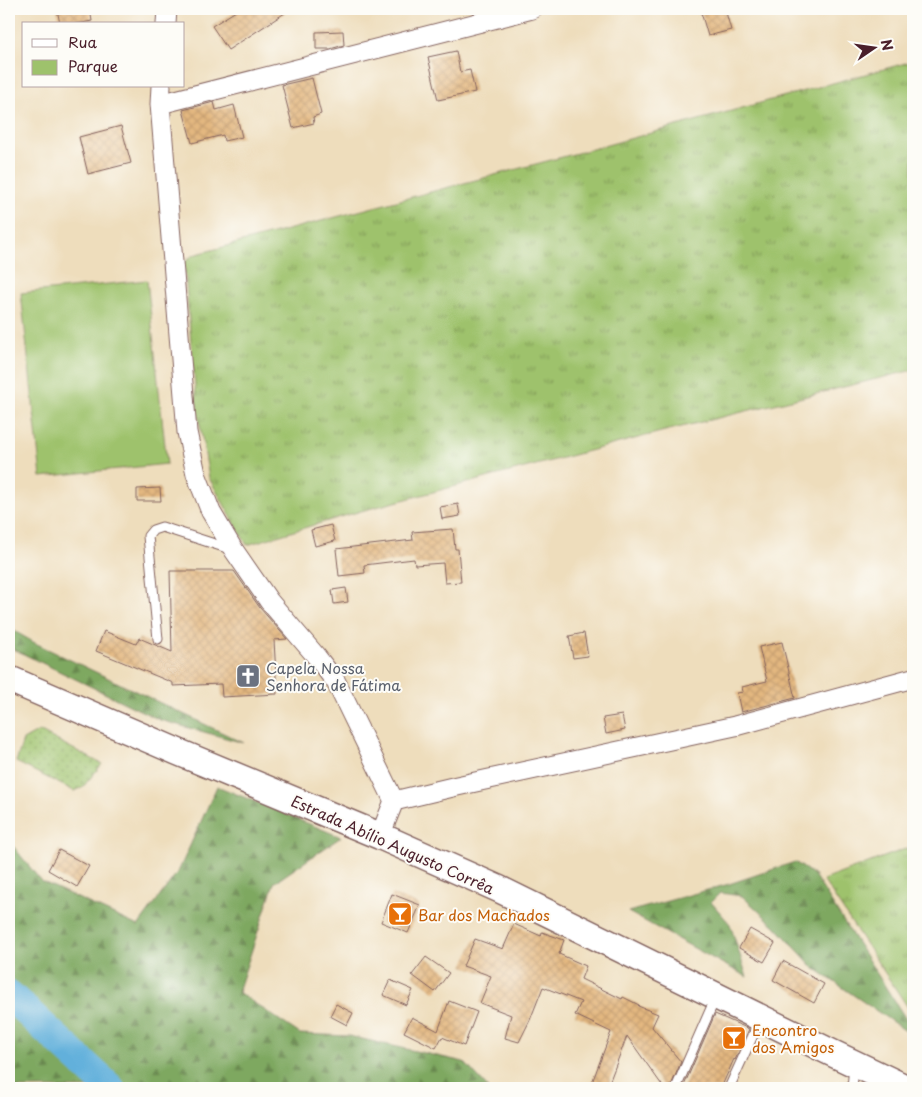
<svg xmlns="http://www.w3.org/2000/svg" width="922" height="1097" viewBox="0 0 922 1097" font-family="'Playpen Sans',sans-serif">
<defs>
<pattern id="grass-tufts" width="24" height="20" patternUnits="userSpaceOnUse" patternTransform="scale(1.25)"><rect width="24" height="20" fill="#9ec26c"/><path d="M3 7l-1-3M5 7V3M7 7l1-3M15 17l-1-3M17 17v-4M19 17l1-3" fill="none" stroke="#839d59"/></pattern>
<pattern id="forest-firs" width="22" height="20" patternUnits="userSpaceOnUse" patternTransform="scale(1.25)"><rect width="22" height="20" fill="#7ea860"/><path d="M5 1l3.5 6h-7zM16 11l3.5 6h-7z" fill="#69884f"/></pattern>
<pattern id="garden-dots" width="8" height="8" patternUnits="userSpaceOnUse" patternTransform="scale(1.25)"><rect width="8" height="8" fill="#9ec26c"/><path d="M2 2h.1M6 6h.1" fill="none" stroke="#839d59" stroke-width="1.8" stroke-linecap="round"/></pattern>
<pattern id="building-cross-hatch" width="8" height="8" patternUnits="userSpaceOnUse" patternTransform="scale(1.25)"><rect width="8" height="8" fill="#e3b780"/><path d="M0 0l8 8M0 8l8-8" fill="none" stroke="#c49d6f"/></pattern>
</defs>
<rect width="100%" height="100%" fill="#fdfcf7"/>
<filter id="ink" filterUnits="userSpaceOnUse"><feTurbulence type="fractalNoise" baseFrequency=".02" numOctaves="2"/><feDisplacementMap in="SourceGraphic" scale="10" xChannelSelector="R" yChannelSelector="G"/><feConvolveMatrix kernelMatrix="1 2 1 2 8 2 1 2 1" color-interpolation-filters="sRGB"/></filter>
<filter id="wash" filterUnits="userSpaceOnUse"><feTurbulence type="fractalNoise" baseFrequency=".0096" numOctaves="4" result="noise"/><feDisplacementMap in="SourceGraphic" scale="20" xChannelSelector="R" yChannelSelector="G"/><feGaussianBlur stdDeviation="1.12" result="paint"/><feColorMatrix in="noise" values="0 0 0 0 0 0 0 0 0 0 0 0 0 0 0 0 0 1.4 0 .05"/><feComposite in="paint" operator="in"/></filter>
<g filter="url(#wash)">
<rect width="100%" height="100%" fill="#eeddbc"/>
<!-- grass -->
<path fill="url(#grass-tufts)" stroke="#74704c" d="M913,61V370L661,432L361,511L247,545L209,478L197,408L184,263L193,255L600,147Z
M913,846V1015L823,880Z"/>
<!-- forest -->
<path fill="url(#forest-firs)" stroke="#646446" d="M9,628L35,643L244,743L160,720L9,647Z
M217,786L341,837L274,883L238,992L300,1034L349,1036L464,1062L488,1088H9V841L41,881L138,926L179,870Z
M795,862L814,875L913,1030V1036L814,968L775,926L742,896L720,893L711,902L730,924L747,977L628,912L729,884Z"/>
<!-- park -->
<path fill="#9ec26c" stroke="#74704c" d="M147,280L167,464L41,477L21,293Z"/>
<!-- garden -->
<path fill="url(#garden-dots)" stroke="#74704c" d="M39,731L102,764L82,788L74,791L16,762L23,740Z"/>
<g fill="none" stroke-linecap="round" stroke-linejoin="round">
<!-- river -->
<path stroke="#62b0db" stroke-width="30" d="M9,995L110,1088"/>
</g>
<g id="blocks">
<!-- building -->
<path fill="url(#building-cross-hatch)" d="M57,9H90L92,21L77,24H60Z
M239,9H291L228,50L212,26Z
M700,9H725L731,30L708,36Z
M343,31L344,45L330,49H316V32Z
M456,51L460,72L470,70L475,92L438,100L428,57Z
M312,78L321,114L313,117L314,123L293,128L282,85Z
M214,102L216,110L234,105L242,137L224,141L223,135L192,143L183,110Z
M121,126L131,163L88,174L79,137Z
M160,488L161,501H137V489Z
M458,504L460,516L442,519L440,507Z
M331,525L335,541L315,546L311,530Z
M453,529L455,549H458L461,582L445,583L443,563L415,565L414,559L364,565L365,573L339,576L336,549L413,540L412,532Z
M170,571H234L260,608L287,639L274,640L277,694L222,697L221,684L173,686V683L96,651L104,631L136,644L139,638L172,652Z
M346,588L348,602L334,604L332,590Z
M584,633L588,656L573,658L569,636Z
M782,642L795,698L741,712L737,693L743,692L742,687L767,681L759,647Z
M622,715L625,730L606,734L603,718Z
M59,850L89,866L77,887L48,870Z
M392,894L420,905L408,933L381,922Z
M514,924L541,936L542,932L564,940L559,954L586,966L581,979L622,999L623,997L639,1005L638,1006L658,1014L652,1027L681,1062L670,1088H664L627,1036L607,1088H590L611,1032L575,1015L581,1002L543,987L530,1020L519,1042L505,1038L511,1015L480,1003L491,976L463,966L475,939L503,949Z
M750,929L775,943L764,962L739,948Z
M426,957L449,973L435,992L412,975Z
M783,961L824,984L814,1003L773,980Z
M390,980L413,990L406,1005L383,995Z
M449,1001L477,1012L464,1046L442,1037L436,1048L404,1032L412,1017L438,1031Z
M336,1004L353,1013L347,1025L330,1016Z
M715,1014L749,1029L741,1047L735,1060L734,1059L721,1088H683Z"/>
</g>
</g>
<g filter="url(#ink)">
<use href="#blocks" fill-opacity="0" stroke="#83625e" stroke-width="1"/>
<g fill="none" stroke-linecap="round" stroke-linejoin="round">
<defs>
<path id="service" d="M158,639L148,536L153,530L162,527L230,549
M676,1088L715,999
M729,1088L760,1020
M852,1088L854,1066"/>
<path id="minor" d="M166,24L167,9
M161,86L160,104L187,432L196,474L211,512L233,549L269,601L316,656L336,682L394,801L380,836
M160,104L532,9
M394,801L457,786L735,726L913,678"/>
<path id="secondary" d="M9,679L178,752L380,836L499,889L830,1052L906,1088"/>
</defs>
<!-- service casing -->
<use href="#service" stroke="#83625e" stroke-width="11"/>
<!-- minor casing -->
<use href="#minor" stroke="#83625e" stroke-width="21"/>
<!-- secondary casing -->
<use href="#secondary" stroke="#83625e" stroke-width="29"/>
<!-- service -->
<use href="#service" stroke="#fff" stroke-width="9"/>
<!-- minor -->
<use href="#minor" stroke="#fff" stroke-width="19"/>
<!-- secondary -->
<use href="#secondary" stroke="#fff" stroke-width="26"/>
</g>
</g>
<!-- icons -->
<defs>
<symbol id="church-square" viewBox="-11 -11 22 22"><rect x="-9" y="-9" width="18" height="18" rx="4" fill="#6b7280" stroke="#fdfcf7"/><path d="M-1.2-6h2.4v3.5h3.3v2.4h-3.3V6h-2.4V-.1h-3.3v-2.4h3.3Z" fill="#fff"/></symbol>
<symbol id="bar-square" viewBox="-11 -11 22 22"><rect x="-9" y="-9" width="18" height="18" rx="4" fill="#e8710a" stroke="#fdfcf7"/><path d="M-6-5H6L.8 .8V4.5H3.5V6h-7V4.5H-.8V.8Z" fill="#fff"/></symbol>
</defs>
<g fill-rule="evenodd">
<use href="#church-square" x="234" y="662" width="28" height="28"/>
<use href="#bar-square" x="386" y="900" width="28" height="28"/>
<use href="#bar-square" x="720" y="1024" width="28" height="28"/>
</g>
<g text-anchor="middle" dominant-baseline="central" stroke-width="4" stroke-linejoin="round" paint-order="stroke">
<!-- worship labels -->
<g font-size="15" fill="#5b616d" stroke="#fdfcf7" text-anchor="start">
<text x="266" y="667">Capela Nossa<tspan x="266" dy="17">Senhora de Fátima</tspan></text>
</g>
<!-- street labels -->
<g font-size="15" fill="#4a1f2b" stroke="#fdfcf7">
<text transform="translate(393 844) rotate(24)">Estrada Abílio Augusto Corrêa</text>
</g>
<!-- food labels -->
<g font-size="15" fill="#c56008" stroke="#fdfcf7" text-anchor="start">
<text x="418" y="914">Bar dos Machados</text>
<text x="752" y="1029">Encontro<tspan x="752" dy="17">dos Amigos</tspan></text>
</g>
</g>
<!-- margin -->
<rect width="922" height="1097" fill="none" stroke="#fdfcf7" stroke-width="30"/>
<!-- legend -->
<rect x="22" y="22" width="162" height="65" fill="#fdfcf7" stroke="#b5a4a5"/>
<rect x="32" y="39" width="25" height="8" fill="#ffffff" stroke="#b5a4a5"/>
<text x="68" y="48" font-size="15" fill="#4a1f2b">Rua</text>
<rect x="32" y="60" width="25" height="15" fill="#9ec26c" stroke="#b5a4a5"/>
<text x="68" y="72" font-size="15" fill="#4a1f2b">Parque</text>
<!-- north arrow -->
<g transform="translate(874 48) rotate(77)" stroke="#fdfcf7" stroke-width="4" paint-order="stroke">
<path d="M0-4L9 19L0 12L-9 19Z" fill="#4a1f2b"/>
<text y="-8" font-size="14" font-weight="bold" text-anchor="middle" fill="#4a1f2b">N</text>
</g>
</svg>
